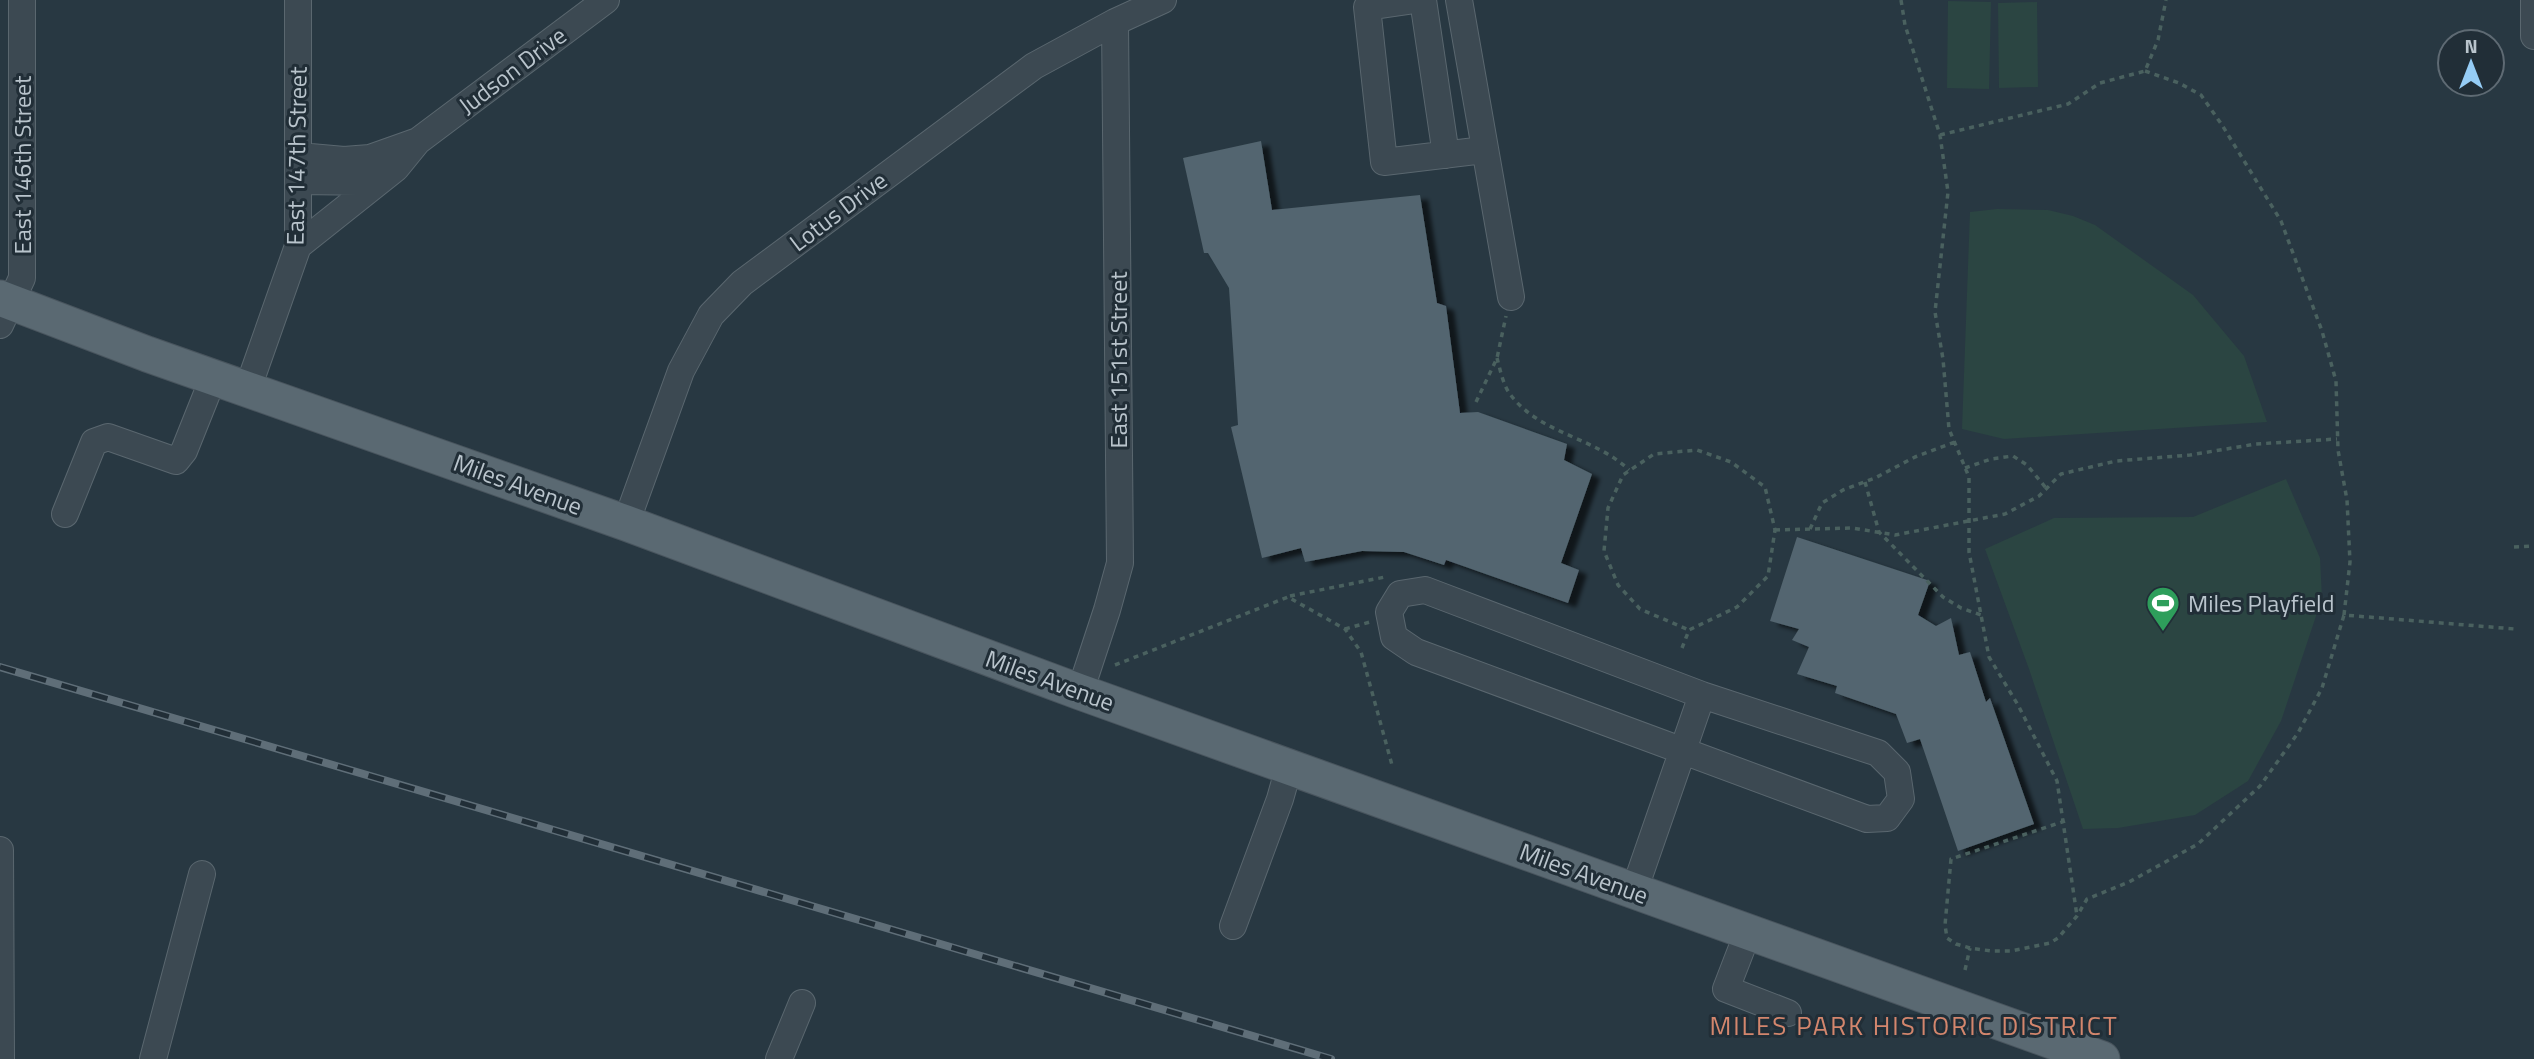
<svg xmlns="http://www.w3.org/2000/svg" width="2534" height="1059" viewBox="0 0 2534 1059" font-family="'Titillium Web',sans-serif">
<defs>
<filter id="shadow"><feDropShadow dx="8" dy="4.5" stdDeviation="2" flood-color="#0009"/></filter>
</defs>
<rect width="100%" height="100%" fill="#283842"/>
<!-- green -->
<path fill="#2b4542" d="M1948,1L1991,2L1989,89L1947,88Z
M2037,2L2038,87L1999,88L1998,3Z
M1997,209L2048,210L2073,216L2095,225L2193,295L2244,356L2267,422L2004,439L1962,429L1970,212Z
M2286,479L2320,558L2322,598L2281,721L2248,781L2195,815L2118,828L2083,829L2029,669L1985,549L2054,518L2193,517Z"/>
<!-- building -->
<path fill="#53656f" filter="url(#shadow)" d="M1261,141L1272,210L1420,195L1437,303L1446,306L1460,413L1478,412L1567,444L1564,460L1592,474L1561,563L1579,570L1568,603L1446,560L1444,565L1404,552L1362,551L1305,562L1301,548L1262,558L1231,427L1238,425L1229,288L1208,253H1204L1183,158Z
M1797,537L1930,581L1918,615L1936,626L1951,618L1959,655L1970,652L1986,702L1990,698L2034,824L1958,851L1920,739L1907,743L1896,714L1835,693L1837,686L1797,674L1809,647L1792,640L1799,629L1770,621Z"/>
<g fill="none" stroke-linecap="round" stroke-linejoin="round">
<defs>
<path id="minor" d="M1415,0L1367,7L1384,162L1484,150
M1423,0L1446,155
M1459,0L1511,297
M2534,0V36
M299,156L344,160L370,158L418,141
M298,181L378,182
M298,246L396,168L418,141L606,0
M0,325L22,278V0
M248,388L298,246V0
M65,514L94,442L108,437L176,461L184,451L214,376
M626,523L681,371L711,315L742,283L1034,66L1115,22L1163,0
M1425,590L1702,695L1878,753L1897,772L1901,799L1887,818L1867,819L1416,652L1394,637L1389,612L1400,594Z
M1080,692L1107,610L1120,563L1115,22
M0,850L1,1059
M1634,891L1702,695
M1233,926L1280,799L1289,767
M1748,932L1726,989L1788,1013
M153,1059L202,874
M779,1059L802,1003"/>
<path id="major" d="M0,298L147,354L626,523L1080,692L2102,1059"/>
</defs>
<!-- minor casing -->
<use href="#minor" stroke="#5a676f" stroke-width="28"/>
<!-- major casing -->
<use href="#major" stroke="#49555e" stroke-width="37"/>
<!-- path -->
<path stroke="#4a615f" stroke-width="3.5" stroke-dasharray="5 5" stroke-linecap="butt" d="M1901,0L1905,25L1940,135L1948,192L1935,312L1943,359L1949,429L1969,477V552L1989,657L2018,705L2057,781L2077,916
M2145,71L2179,83L2201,95L2222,125L2281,221L2322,331L2336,381L2338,450L2347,500L2350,562L2344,615L2515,629
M1940,135L2068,104L2100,83L2145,71L2158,40L2166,0
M1497,358C1500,369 1503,385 1510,394C1539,434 1595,437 1629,470
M1476,402L1497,358L1506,316
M1965,468L1991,459L2013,456L2027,465L2046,488
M1865,482L1879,532L1943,597L1961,608L1981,615
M1810,529L1822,503L1843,490L1875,478L1915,457L1955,442
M1775,530L1852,528L1895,535L2005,514L2039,496L2061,474L2116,461L2190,455L2256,444L2337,439
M2514,547L2534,546
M1290,596L1385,577
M1345,629L1370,622
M1682,648L1689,630L1737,607L1768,576L1775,530L1765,487L1731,462L1697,450L1654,454L1623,475L1608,508L1604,551L1618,585L1640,609L1689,630
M1115,665L1288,597L1345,629L1361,652L1392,765
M2065,821L1951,859L1945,925L1947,938L1956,944L1970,948L1991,951H2011L2050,943L2058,938L2077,916L2087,899L2129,882L2198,844L2260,786L2298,733L2322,688L2344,615
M1965,970L1970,948"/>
<!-- minor -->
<use href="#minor" stroke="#3c4952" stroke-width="26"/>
<!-- major -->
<use href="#major" stroke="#5a6972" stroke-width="35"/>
<defs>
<path id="rail" d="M0,667L1331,1059"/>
</defs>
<!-- rail casing -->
<use href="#rail" stroke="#5f6e78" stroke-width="8"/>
<!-- rail -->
<use href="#rail" stroke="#212e37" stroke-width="5" stroke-dasharray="16" stroke-linecap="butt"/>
</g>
<!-- icons -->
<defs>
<symbol id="stadium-pin" viewBox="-11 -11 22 30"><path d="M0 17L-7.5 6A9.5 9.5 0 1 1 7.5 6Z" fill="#2e9e5b" stroke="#212e37"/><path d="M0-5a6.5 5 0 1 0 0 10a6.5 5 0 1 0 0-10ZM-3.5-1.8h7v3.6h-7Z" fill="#fff"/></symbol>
</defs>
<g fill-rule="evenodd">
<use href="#stadium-pin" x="2144" y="584" width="38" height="52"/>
</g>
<g text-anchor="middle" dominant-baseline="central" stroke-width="6" stroke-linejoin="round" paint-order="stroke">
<!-- street labels -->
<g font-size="24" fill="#b9c4cc" stroke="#212e37">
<text transform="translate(512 70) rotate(-37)">Judson Drive</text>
<text transform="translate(296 156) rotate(-89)">East 147th Street</text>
<text transform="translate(22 165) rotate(-90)">East 146th Street</text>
<text transform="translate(838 211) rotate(-37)">Lotus Drive</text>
<text transform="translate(1118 360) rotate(-90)">East 151st Street</text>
<text transform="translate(518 484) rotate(20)">Miles Avenue</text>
<text transform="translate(1050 680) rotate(20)">Miles Avenue</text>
<text transform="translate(1584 873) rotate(20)">Miles Avenue</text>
</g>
<!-- poi labels -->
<g font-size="24" fill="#b9c4cc" stroke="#212e37" text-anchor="start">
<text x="2188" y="603">Miles Playfield</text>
</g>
<!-- neighbourhood labels -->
<g font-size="26" letter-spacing="2" fill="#d3866d" stroke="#212e37">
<text x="1914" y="1025">MILES PARK HISTORIC DISTRICT</text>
</g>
</g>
<!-- north arrow -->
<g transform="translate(2471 63)"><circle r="33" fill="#212e37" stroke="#5e6a73" stroke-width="2"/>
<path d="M0-5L12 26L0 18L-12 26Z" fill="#95ccf5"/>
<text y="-10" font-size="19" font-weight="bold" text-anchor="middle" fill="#b9c4cc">N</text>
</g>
</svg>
